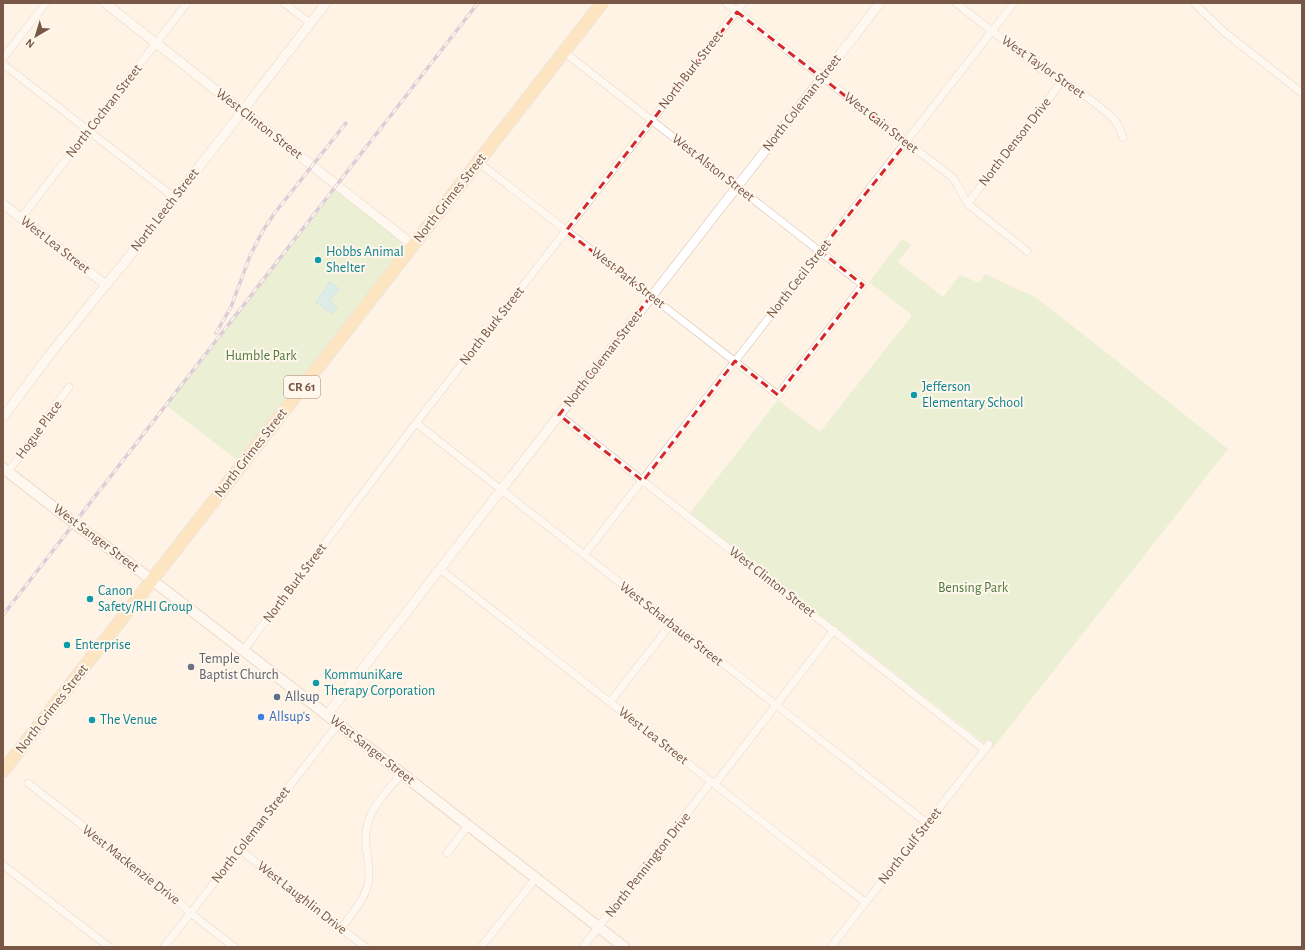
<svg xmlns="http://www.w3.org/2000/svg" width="1305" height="950" viewBox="0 0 1305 950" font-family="'Alegreya Sans',sans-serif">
<rect width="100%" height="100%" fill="#fef3e4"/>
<!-- green -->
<path fill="#d4edc1" d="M334,188L404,243L402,250L238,461L166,405Z
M902,239L911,245L898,262L943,297L960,275L979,283L985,274L1037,298L1228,449L992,749L690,513L778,400L820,432L911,317V314L869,282Z"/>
<!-- water -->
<path fill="#b6e4ea" stroke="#9bd5dc" d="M330,282L339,289L329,301L337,307L332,314L316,302Z"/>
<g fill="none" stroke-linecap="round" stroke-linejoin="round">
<defs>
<path id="minor" d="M284,3L310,23
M726,3L952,177C959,186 962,196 969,205L1027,251
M956,3L1042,70C1056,73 1105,109 1115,121C1119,125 1121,132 1123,138
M1194,3L1223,31L1302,93
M3,58L46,3
M3,64L175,198
M478,162L778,395L863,285L564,52
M968,203L1063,80
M21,218L187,3
M559,415L985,750
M416,423L928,824
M8,472L69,387
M584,555L1014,3
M440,569L866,903
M243,651L416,423L743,3
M610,702L671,624
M28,783L176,899L188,911L234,947
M715,784L834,630
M239,849L365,947
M447,853L468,826
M3,865L109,947
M341,929C352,913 367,898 369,878C370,859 362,841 368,822C374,804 389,789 401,774
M164,947L338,724
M481,947L536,878
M583,947L711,782
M831,947L989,744"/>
<path id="tertiary" d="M105,3L413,245
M3,204L106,285
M3,417L50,354L141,242L326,3
M327,715L501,490L880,3"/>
<path id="secondary" d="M3,468L74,523L152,580L305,698L624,947"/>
<path id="primary" d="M3,771L602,3"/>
</defs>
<!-- minor casing -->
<use href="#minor" stroke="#d3bcab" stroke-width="8"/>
<!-- tertiary casing -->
<use href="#tertiary" stroke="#d3bcab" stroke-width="10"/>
<!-- secondary casing -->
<use href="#secondary" stroke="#d6bba9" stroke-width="12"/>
<!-- primary casing -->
<use href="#primary" stroke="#dcd3cf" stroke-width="14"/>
<!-- minor -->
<use href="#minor" stroke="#fff" stroke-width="7"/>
<!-- tertiary -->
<use href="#tertiary" stroke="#fff" stroke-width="9"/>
<!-- secondary -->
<use href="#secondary" stroke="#fff" stroke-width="10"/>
<!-- primary -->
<use href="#primary" stroke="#ffd69a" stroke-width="12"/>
<defs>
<path id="rail" d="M216,333L231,307L250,256L262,232L274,214L346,123
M3,615L478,3"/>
</defs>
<!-- rail casing -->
<use href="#rail" stroke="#b5a1c9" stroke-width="3.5"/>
<!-- rail -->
<use href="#rail" stroke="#fff7ec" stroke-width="2" stroke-dasharray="6" stroke-linecap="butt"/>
</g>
<!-- marked area -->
<path d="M0 0H1305V950H0ZM737,12L906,143L820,251L863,285L778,395L735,361L643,481L559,415L651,296L566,231Z" fill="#fef3e4" fill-opacity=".55" fill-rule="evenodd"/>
<path fill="none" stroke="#d62828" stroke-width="3" stroke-dasharray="8 5" stroke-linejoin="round" d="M737,12L906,143L820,251L863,285L778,395L735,361L643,481L559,415L651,296L566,231Z"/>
<!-- markers -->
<g fill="#0f9aa8" stroke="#fff7ec" stroke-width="1.5">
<circle cx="318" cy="260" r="4"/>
<circle cx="914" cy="395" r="4"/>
<circle cx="90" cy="599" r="4"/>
<circle cx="67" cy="645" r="4"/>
<circle cx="316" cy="683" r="4"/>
<circle cx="92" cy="720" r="4"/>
</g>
<circle fill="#6b7280" stroke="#fff7ec" stroke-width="1.5" cx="191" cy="667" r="4"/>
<circle fill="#5c6f8a" stroke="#fff7ec" stroke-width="1.5" cx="277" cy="697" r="4"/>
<circle fill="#3f7fe0" stroke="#fff7ec" stroke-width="1.5" cx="261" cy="717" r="4"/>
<g text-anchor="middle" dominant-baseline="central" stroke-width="4" stroke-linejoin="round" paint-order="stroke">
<!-- shield labels -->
<rect fill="#fff7ec" stroke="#a18778" stroke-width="1" x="284" y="376" width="36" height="22" rx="3"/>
<g font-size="13" font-weight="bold" fill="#795747">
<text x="302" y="387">CR 61</text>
</g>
<!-- street labels -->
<g font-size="14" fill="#795747" stroke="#fff7ec">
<text transform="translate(1043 67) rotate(35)">West Taylor Street</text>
<text transform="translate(691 70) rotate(-52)">North Burk Street</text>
<text transform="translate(802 103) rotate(-52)">North Coleman Street</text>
<text transform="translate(104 111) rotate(-52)">North Cochran Street</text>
<text transform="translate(881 123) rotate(38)">West Cain Street</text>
<text transform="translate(259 124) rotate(38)">West Clinton Street</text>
<text transform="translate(1015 142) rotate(-52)">North Denson Drive</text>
<text transform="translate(713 168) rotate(38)">West Alston Street</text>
<text transform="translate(450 198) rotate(-52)">North Grimes Street</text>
<text transform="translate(165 210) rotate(-52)">North Leech Street</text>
<text transform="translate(55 245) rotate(38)">West Lea Street</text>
<text transform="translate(628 278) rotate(38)">West Park Street</text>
<text transform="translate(799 279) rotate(-52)">North Cecil Street</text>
<text transform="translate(492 326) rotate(-52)">North Burk Street</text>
<text transform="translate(603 359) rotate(-52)">North Coleman Street</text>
<text transform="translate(39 430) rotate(-54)">Hogue Place</text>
<text transform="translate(251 453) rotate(-52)">North Grimes Street</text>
<text transform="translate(96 538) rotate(37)">West Sanger Street</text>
<text transform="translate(772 582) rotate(38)">West Clinton Street</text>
<text transform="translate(295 583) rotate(-53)">North Burk Street</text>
<text transform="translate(671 624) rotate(38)">West Scharbauer Street</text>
<text transform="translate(52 709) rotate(-52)">North Grimes Street</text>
<text transform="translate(653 736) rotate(38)">West Lea Street</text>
<text transform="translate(372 750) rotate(38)">West Sanger Street</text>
<text transform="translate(251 835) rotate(-52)">North Coleman Street</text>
<text transform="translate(910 846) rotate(-52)">North Gulf Street</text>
<text transform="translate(131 865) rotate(38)">West Mackenzie Drive</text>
<text transform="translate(648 865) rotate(-52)">North Pennington Drive</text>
<text transform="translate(302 898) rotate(38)">West Laughlin Drive</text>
</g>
<!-- culture labels -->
<g font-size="14" fill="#0d838f" stroke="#fff7ec" text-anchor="start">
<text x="326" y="252">Hobbs Animal<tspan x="326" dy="16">Shelter</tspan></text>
<text x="922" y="387">Jefferson<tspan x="922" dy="16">Elementary School</tspan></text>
<text x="98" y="591">Canon<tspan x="98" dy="16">Safety/RHI Group</tspan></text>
<text x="75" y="645">Enterprise</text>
<text x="324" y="675">KommuniKare<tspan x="324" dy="16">Therapy Corporation</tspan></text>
<text x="100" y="720">The Venue</text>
</g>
<!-- park labels -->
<g font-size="14" fill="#507a3b" stroke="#fff7ec">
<text x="261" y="356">Humble Park</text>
<text x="973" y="588">Bensing Park</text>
</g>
<!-- worship labels -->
<g font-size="14" fill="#5b616d" stroke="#fff7ec" text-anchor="start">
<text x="199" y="659">Temple<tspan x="199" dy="16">Baptist Church</tspan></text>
</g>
<!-- service labels -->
<g font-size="14" fill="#4e5e75" stroke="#fff7ec" text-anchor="start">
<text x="285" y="697">Allsup</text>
</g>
<!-- shop labels -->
<g font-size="14" fill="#366cbe" stroke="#fff7ec" text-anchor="start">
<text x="269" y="717">Allsup's</text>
</g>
</g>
<!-- border -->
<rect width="1305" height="950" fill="none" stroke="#795747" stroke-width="8"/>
<!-- north arrow -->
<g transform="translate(36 36) rotate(218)" stroke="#fff7ec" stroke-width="3" paint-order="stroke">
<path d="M0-3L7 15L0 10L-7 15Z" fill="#795747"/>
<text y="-6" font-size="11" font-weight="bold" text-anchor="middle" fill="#795747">N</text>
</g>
</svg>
